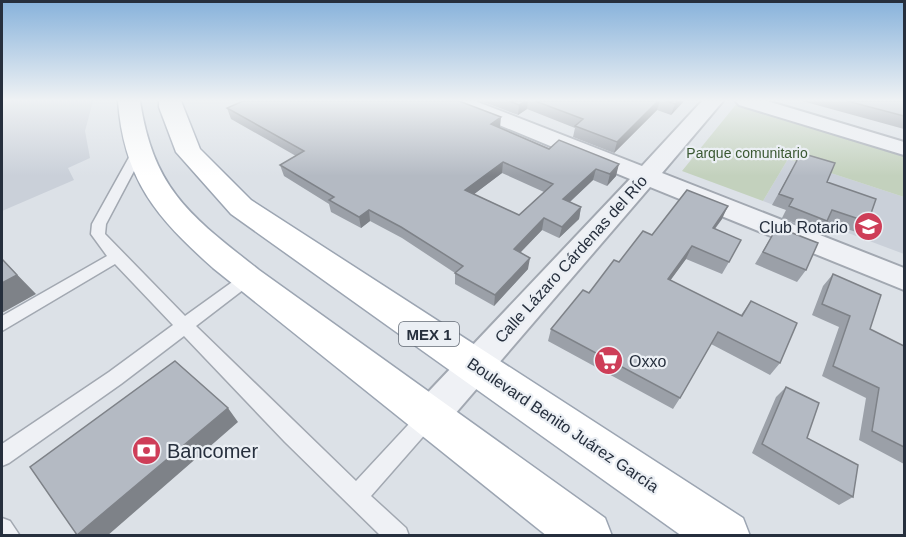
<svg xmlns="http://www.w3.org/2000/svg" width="906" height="537" viewBox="0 0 906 537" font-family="Helvetica,sans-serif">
<rect width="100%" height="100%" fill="#dce1e7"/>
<!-- built -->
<path fill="#cad0d9" d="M2,101H93L85,131L90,158L68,168L74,180L2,211Z
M788,159L904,197V254L763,201Z"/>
<!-- green -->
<path fill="#c3d1bd" d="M738,102L904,153V197L788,159L763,201L682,171Z"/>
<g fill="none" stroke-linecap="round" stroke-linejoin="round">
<defs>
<path id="lane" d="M138,148L144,152L106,224L105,234L185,316L242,275H252L255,279L252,283L196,326L356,481L421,411L428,408L435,411L438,417L435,423L371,496L406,528L409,536H381L285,442L184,336L121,384L9,463L2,466V444L109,372L173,325L115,264L2,331V316L107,256L91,234L92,224L132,152Z
M2,518L10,521L20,536H2Z"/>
<path id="street" d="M448,101H475L642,166L702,101H723L662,173L904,268V290L650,187L442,429L429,434L416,429L411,417L416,405L630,179L451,105Z
M736,101H767L904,142V155L739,105Z"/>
<path id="primary" d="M118,101H140C154,191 191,216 259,270L605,518L612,536H547L213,268C156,217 124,180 118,101Z
M159,101H181L200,149L251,200L743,518L750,536H682L231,214L176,152L159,107Z"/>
</defs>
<!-- lane casing -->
<use href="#lane" stroke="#a2a8b1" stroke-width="3"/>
<!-- street casing -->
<use href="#street" stroke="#a2a8b1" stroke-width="4"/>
<!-- primary casing -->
<use href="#primary" stroke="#9ca5b2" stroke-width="3"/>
<!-- lane -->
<use href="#lane" fill="#eff1f5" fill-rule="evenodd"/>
<!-- street -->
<use href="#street" fill="#eff1f5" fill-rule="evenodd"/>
<!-- primary -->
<use href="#primary" fill="#fff" fill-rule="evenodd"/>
</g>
<!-- wall -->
<path fill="#9ba0a8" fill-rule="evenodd" d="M481,101H684L671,115L657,110L614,153L573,137L575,128L527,109L518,115Z
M802,101H904V129Z
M227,108L500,128L616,176L607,186L593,180L570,202L581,207L579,219L559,238L542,230L521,252L528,269L494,306L455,284V273L402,238L370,221L361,228L331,212L329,204L284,176L280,165L296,156L231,119ZM502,173L544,192L519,215L474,194Z
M801,153L827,182L868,222L859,233L826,222L819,232L782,218L786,210L772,205Z
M722,219L715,229L729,262L722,274L686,259L670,280L741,315L751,301L780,363L770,375L711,344L680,398L673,409L548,341L551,329L619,262Z
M777,227L806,270L797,282L755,264Z
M833,274L870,329L904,346V464L859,440L866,398L822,376L839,327L812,315L823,286Z
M786,387L807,438L853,497L839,505L752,453L776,397Z"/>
<!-- shaded-wall -->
<path fill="#7e8288" d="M525,101H528L527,109L518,115L519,105Z
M658,101H660L657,110L614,153L617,142Z
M678,101H684L671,115L675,104Z
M501,117L500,128L491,124Z
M503,162L502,173L465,201V190Z
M619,164L616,176L607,186L610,174Z
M596,169L593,180L561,210L563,199Z
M728,206L722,219L706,240L713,228Z
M581,207L579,219L559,238L562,227Z
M369,210L370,221L361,228L359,217Z
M544,218L542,230L513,260L514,249Z
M692,246L686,259L662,292L668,279Z
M530,258L528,269L494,306L495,295Z
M2,259L36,294L2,313Z
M228,408L238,422L107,536H79L77,535Z"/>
<!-- building -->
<path fill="#b4bac3" stroke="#7e8288" stroke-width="1.5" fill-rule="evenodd" d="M243,101H459L501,117L491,124L549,149L559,140L619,164L610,174L596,169L563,199L581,207L562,227L544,218L514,249L530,258L495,295L455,273L463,266L401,227L369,210L359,217L329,200L334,197L280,165L304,151L227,108ZM503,162L553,184L519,215L465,190Z
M509,101H525L519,105Z
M535,101H658L617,142L575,126L583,119Z
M666,101H678L675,104Z
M847,101H904V116Z
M801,153L835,163L827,182L876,199L868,222L832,210L827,221L789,206L793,199L779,194Z
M687,190L728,206L713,228L741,240L729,262L692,246L668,279L742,316L751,301L797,323L780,363L718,332L680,398L551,329L583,290L589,293L614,260L619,262L643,231L652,235Z
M777,227L818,243L806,270L763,252Z
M2,259L17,275L2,283Z
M833,274L881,295L870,329L904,346V447L872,431L879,388L833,366L850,316L822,304Z
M175,361L228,408L77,535L30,467Z
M786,387L819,403L807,438L858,465L853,497L762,444Z"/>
<!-- sky -->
<linearGradient id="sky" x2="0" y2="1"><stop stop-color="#87b2db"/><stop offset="0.57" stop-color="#eff2f4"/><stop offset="1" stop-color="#eff2f4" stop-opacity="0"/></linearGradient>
<rect width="906" height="176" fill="url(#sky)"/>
<!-- icons -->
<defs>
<symbol id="school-disc" viewBox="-11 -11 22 22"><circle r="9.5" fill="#ce3e58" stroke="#ebeff4"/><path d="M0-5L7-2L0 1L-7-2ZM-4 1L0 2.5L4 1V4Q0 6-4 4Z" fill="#fff"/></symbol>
<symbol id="supermarket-disc" viewBox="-11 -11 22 22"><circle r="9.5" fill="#ce3e58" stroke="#ebeff4"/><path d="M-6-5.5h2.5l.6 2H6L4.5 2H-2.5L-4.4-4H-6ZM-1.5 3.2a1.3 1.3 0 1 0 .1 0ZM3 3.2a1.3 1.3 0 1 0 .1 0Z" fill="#fff"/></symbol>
<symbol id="bank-disc" viewBox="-11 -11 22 22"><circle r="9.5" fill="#ce3e58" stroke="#ebeff4"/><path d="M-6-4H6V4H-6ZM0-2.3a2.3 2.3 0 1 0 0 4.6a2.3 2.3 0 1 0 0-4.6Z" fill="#fff"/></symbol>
</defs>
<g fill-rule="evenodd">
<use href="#school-disc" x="852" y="210" width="33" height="33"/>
<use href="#supermarket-disc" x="592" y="344" width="33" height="33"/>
<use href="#bank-disc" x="130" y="434" width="33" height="33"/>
</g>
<g text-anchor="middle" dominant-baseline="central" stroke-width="4.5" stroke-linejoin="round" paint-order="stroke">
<!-- far-park labels -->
<g font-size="14" fill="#3b5933" stroke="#ebeff4">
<text x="747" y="153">Parque comunitario</text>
</g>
<!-- shield labels -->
<rect fill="#ebeff4" stroke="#616974" stroke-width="1.5" x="399" y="322" width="60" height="24" rx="4.5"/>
<g font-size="15" font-weight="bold" fill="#262f3d">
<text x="429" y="334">MEX 1</text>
</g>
<!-- poi labels -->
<g font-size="16" fill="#262f3d" stroke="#ebeff4" text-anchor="end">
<text x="848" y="227">Club Rotario</text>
<text x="629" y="361" text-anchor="start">Oxxo</text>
</g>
<!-- street labels -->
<g font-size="16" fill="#262f3d" stroke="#ebeff4">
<text transform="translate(571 259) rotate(-48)">Calle Lázaro Cárdenas del Río</text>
<text transform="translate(563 425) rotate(34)">Boulevard Benito Juárez García</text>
</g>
<!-- near-poi labels -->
<g font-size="20" fill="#262f3d" stroke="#ebeff4" text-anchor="start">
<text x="167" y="451">Bancomer</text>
</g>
</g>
<!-- border -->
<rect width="906" height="537" fill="none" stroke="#262f3d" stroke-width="6"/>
</svg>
